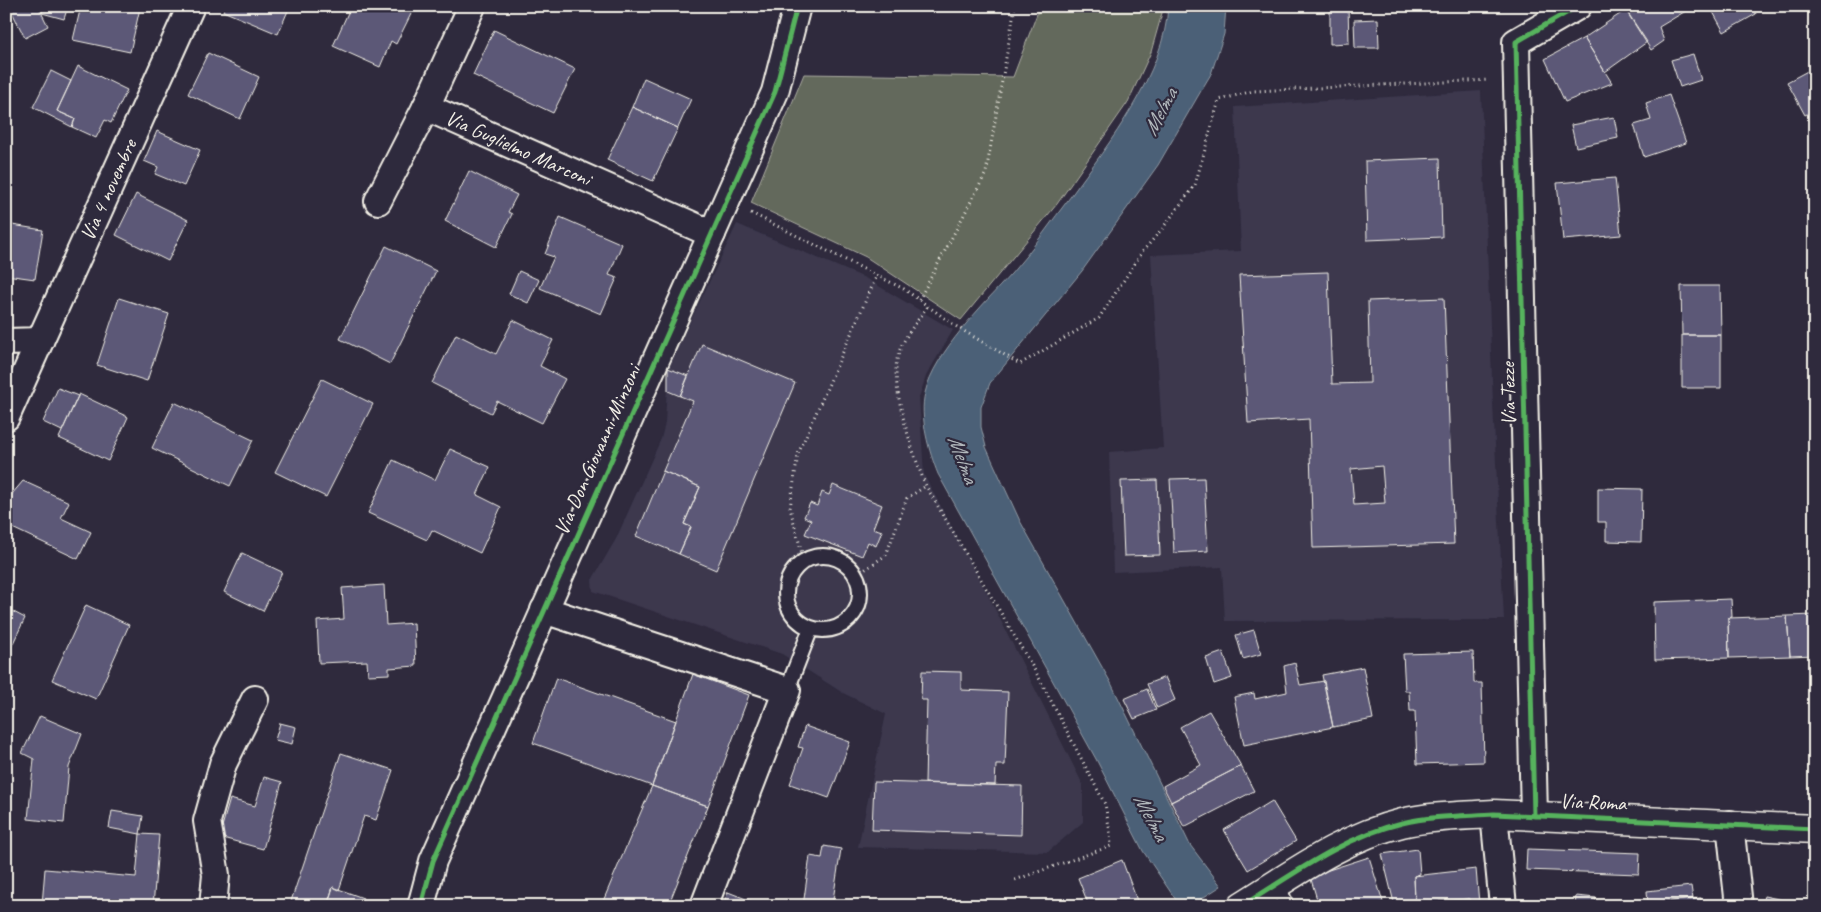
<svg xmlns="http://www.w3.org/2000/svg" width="1821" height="912" viewBox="0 0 1821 912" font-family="Caveat,sans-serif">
<rect width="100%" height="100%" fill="#2f2a3d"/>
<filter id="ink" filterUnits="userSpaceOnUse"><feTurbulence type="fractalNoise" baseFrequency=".02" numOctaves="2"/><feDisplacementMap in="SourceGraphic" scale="10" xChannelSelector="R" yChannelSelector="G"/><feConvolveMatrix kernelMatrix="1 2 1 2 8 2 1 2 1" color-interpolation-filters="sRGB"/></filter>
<g filter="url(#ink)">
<!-- built -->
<path fill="#3c384e" d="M1481,91L1493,404L1504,620L1225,621L1222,567L1113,572L1109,452L1163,448L1151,255L1241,251L1235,107Z
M737,224L865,278L953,330L926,376L919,397L924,475L988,595L1083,785V822L1048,852L858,847L886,714L843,693L782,654L593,591L592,580L616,539L661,439L665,423L668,368Z"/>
<!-- green -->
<path fill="#63695c" stroke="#acada2" d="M1040,6H1162V13L1151,52L1128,102L1057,204L961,320L866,257L751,203L804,74L1013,77Z"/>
<!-- water -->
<path fill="#4c6077" stroke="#8f9aa4" d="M1168,6H1226L1224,34L1211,74L1205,84L1158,165L1082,271L990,383L981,407V427L986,447L1020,521L1111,683L1190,845L1221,886L1190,906H1180L1143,851L1096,759L938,474C929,452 919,416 925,393C934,353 984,304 1011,274C1033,249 1051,222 1071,196C1109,143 1165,73 1168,6Z"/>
<!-- building -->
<path fill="#5b5977" stroke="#f4f1e8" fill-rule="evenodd" d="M9,6H38L48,26L25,38Z
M44,6H68L64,19L42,13Z
M81,6H131L140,8L130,52L73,40Z
M225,6H290L278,34L223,11Z
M351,6H415L396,44L391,41L380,67L333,46Z
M1330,6H1348L1349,43L1330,44Z
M1623,6H1694L1659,27L1664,41L1651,50Z
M1724,6H1752L1756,14L1724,32L1713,12Z
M1626,10L1647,42L1605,72L1584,38Z
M1378,19L1379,48H1355L1354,20Z
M494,30L575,69L553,113L473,75Z
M1584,38L1612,83L1565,102L1545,59Z
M208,53L259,77L240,119L188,94Z
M1693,54L1701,80L1680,87L1671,60Z
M78,66L127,90L111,123L105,120L96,138L72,127L75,119L57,111Z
M1815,67V110L1805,115L1787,82Z
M51,71L71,81L57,111L75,119L72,127L33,107Z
M644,78L691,99L678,128L632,107Z
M1669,95L1686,143L1644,157L1634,125L1651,120L1646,103Z
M632,107L678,128L653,181L607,160Z
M1614,117L1618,138L1576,147L1571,125Z
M157,131L200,150L184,186L155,174L158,167L144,161Z
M1440,158L1442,237L1367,240L1365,161Z
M469,171L517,195L508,212L512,214L496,247L445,221Z
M1615,178L1621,235L1563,240L1557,183Z
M136,194L188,220L168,261L116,235Z
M560,217L622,244L609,275L617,278L601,314L540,288L554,257L545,254Z
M6,224L43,230L35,279L6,275Z
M386,246L436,271L390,364L340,339Z
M519,271L539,280L528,303L509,294Z
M1328,272L1332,384L1370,383L1368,301L1444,298L1454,544L1313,548L1309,419L1248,423L1239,275ZM1382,466L1385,503L1354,505L1351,469Z
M1681,286H1720L1721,335H1682Z
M119,298L169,314L147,381L97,365Z
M513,320L553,340L540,366L565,379L542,423L497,401L491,413L432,383L456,334L496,354Z
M1682,335H1721V388H1682Z
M702,344L795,383L716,570L679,554L691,527L684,524L700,487L663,471L693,401L680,396Z
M668,368L688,376L680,396L668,391Z
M322,379L373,404L326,497L275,472Z
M58,388L78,396L62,431L43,422Z
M79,394L128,417L108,461L59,438Z
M174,402L253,440L230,486L152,448Z
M450,449L490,467L477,495L501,507L480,553L432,530L427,540L368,513L393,460L435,480Z
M663,471L700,487L684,524L691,527L679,554L636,536Z
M1204,478L1208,551L1174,553L1170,479Z
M1157,480L1160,555L1124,556L1121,481Z
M23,481L69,502L61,518L91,532L78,559L6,525V501Z
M833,485L882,505L873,528L882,531L876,546L868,542L862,556L805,534L811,520L804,517L810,503L817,506L822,492L829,495Z
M1598,488L1642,489L1641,542L1606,541V522H1598Z
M242,553L282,572L263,611L224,592Z
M384,585L386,625L414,623L416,666L389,668V674L368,675L367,661L319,663L317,621L344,619L342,588Z
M1731,599L1732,617L1728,618L1729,658L1655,660L1654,602Z
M86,605L129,625L96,699L52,680Z
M6,608L25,618L6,658Z
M1815,615V655L1790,656L1787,616Z
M1787,616L1790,656L1729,658L1728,618Z
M1254,630L1261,654L1243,659L1236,635Z
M1223,652L1232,678L1214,684L1206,658Z
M1473,652L1474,683H1482L1484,762L1417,764L1415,711H1410L1409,691H1405L1403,654Z
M1295,663L1300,685L1324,681L1333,727L1244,745L1234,697L1254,693L1255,699L1287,692L1284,666Z
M1363,667L1373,719L1333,727L1322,675Z
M922,671L961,672V690L1008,692L1005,765H996L995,785L925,783L927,700H921Z
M693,674L749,695L708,806L652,786Z
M1165,677L1175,700L1157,708L1147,684Z
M556,678L676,721L652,786L533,743Z
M1147,689L1156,710L1134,719L1124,699Z
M1209,711L1241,766L1171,802L1163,786L1201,765L1180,727Z
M40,716L82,734L69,767L64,823L28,819L34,759L22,753Z
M280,723L296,727L292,744L275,740Z
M805,726L850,742L829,798L790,784L803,748L798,747Z
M341,753L393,770L376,820L364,816L339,890L333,887L327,906H306L291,901Z
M1241,766L1254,791L1184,827L1171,802Z
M264,777L282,782L263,849L219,837L230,799L255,806Z
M874,782L1022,786L1021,835L872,830Z
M652,786L708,806L668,906H601Z
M1272,801L1296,841L1248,870L1224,830Z
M112,811L143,816L140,834L109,828Z
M140,834L159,835L153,906L42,905L45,869L136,877Z
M824,846L841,849L832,906H803L810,856L822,858Z
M1418,849L1420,874L1414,876L1415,899L1394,903L1382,854Z
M1527,849L1640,853L1639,874L1526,870Z
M1369,857L1383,902L1372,906H1319L1310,876Z
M1122,860L1139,906H1089L1078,878Z
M1476,869L1479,904H1472L1470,899L1415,903L1414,876Z
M1691,886L1693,899L1648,904L1647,891Z
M333,887L363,898L361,906H327Z
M728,892L764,906H723Z
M1576,896L1596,898L1595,906H1598H1575Z
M1764,896L1807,905L1809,906H1761Z
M1701,898V906H1642V904Z
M1470,899L1472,906H1439V901Z"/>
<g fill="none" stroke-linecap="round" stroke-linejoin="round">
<defs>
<path id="lane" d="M786 593a37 37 0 1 1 74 0a37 37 0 1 1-74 0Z
M787,690L811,628
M1278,884L1286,906"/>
<g id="street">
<path id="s1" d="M472,6L426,107L712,234"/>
<path d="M378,201L426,107"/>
<path id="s2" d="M6,342L40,341L191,6"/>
<path d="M6,417L40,341"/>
<path d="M544,610L787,690L704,906"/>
<path d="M1494,814L1503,906"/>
<path d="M1534,816L1516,42L1578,6"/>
<path d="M1730,824L1739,906"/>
<path d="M213,906L216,875L207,821L223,764L255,699"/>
<path d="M421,906L433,861L775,92L797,6"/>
</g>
<path id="secondary" d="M1242,906C1292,875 1343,837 1402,823C1431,816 1463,816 1494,814L1815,829"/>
</defs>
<!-- lane casing -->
<use href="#lane" stroke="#f4f1e8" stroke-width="18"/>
<!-- street casing -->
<use href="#street" stroke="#f4f1e8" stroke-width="30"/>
<!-- secondary casing -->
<use href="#secondary" stroke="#f4f1e8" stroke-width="31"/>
<!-- path -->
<path stroke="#f4f1e8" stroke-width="3" stroke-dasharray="1 4" stroke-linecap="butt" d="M751,213L904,289L957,327L1020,364L1099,318L1143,251L1162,229L1195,185L1219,100L1253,91L1489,80
M919,300L986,173L1015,6
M927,307C917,322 900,341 897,360C891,390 914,457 926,486L1038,676L1105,804L1110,832L1111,846L1015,880
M804,561L790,508L798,454L877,275
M857,575L886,555L907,498L926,486"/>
<!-- lane -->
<use href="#lane" stroke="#2f2a3d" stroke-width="14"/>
<!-- street -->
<use href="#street" stroke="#2f2a3d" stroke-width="26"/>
<!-- secondary -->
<use href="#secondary" stroke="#2f2a3d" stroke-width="28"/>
<defs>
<path id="cycleway" d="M1534,816L1516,42L1578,6
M421,906L433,861L775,92L797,6
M1242,906C1292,875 1343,837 1402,823C1431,816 1463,816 1494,814L1815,829"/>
</defs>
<!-- cycleway casing -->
<use href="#cycleway" stroke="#2f2a3d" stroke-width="8"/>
<!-- cycleway -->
<use href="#cycleway" stroke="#56b35d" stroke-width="5"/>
</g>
</g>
<g text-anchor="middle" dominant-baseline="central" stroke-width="4.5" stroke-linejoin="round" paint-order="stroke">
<!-- street labels -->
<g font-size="21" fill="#f4f1e8" stroke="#2f2a3d">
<text stroke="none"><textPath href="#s1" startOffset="212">Via Guglielmo Marconi</textPath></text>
<text stroke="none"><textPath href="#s2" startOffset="200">Via 4 novembre</textPath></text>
<text transform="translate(1508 394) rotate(-91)">Via Tezze</text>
<text transform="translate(597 450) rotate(-66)">Via Don Giovanni Minzoni</text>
<text transform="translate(1593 802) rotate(2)">Via Roma</text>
</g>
<!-- water labels -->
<g font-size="22" font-style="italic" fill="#b1b7bb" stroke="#2f2a3d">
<text transform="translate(1160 112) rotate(-62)">Melma</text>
<text transform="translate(963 459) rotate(69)">Melma</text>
<text transform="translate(1151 817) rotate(62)">Melma</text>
</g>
</g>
<!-- margin -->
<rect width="1821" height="912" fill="none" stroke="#2f2a3d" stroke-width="25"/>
<rect x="12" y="12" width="1796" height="887" fill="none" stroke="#f4f1e8" stroke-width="2" filter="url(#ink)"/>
</svg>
